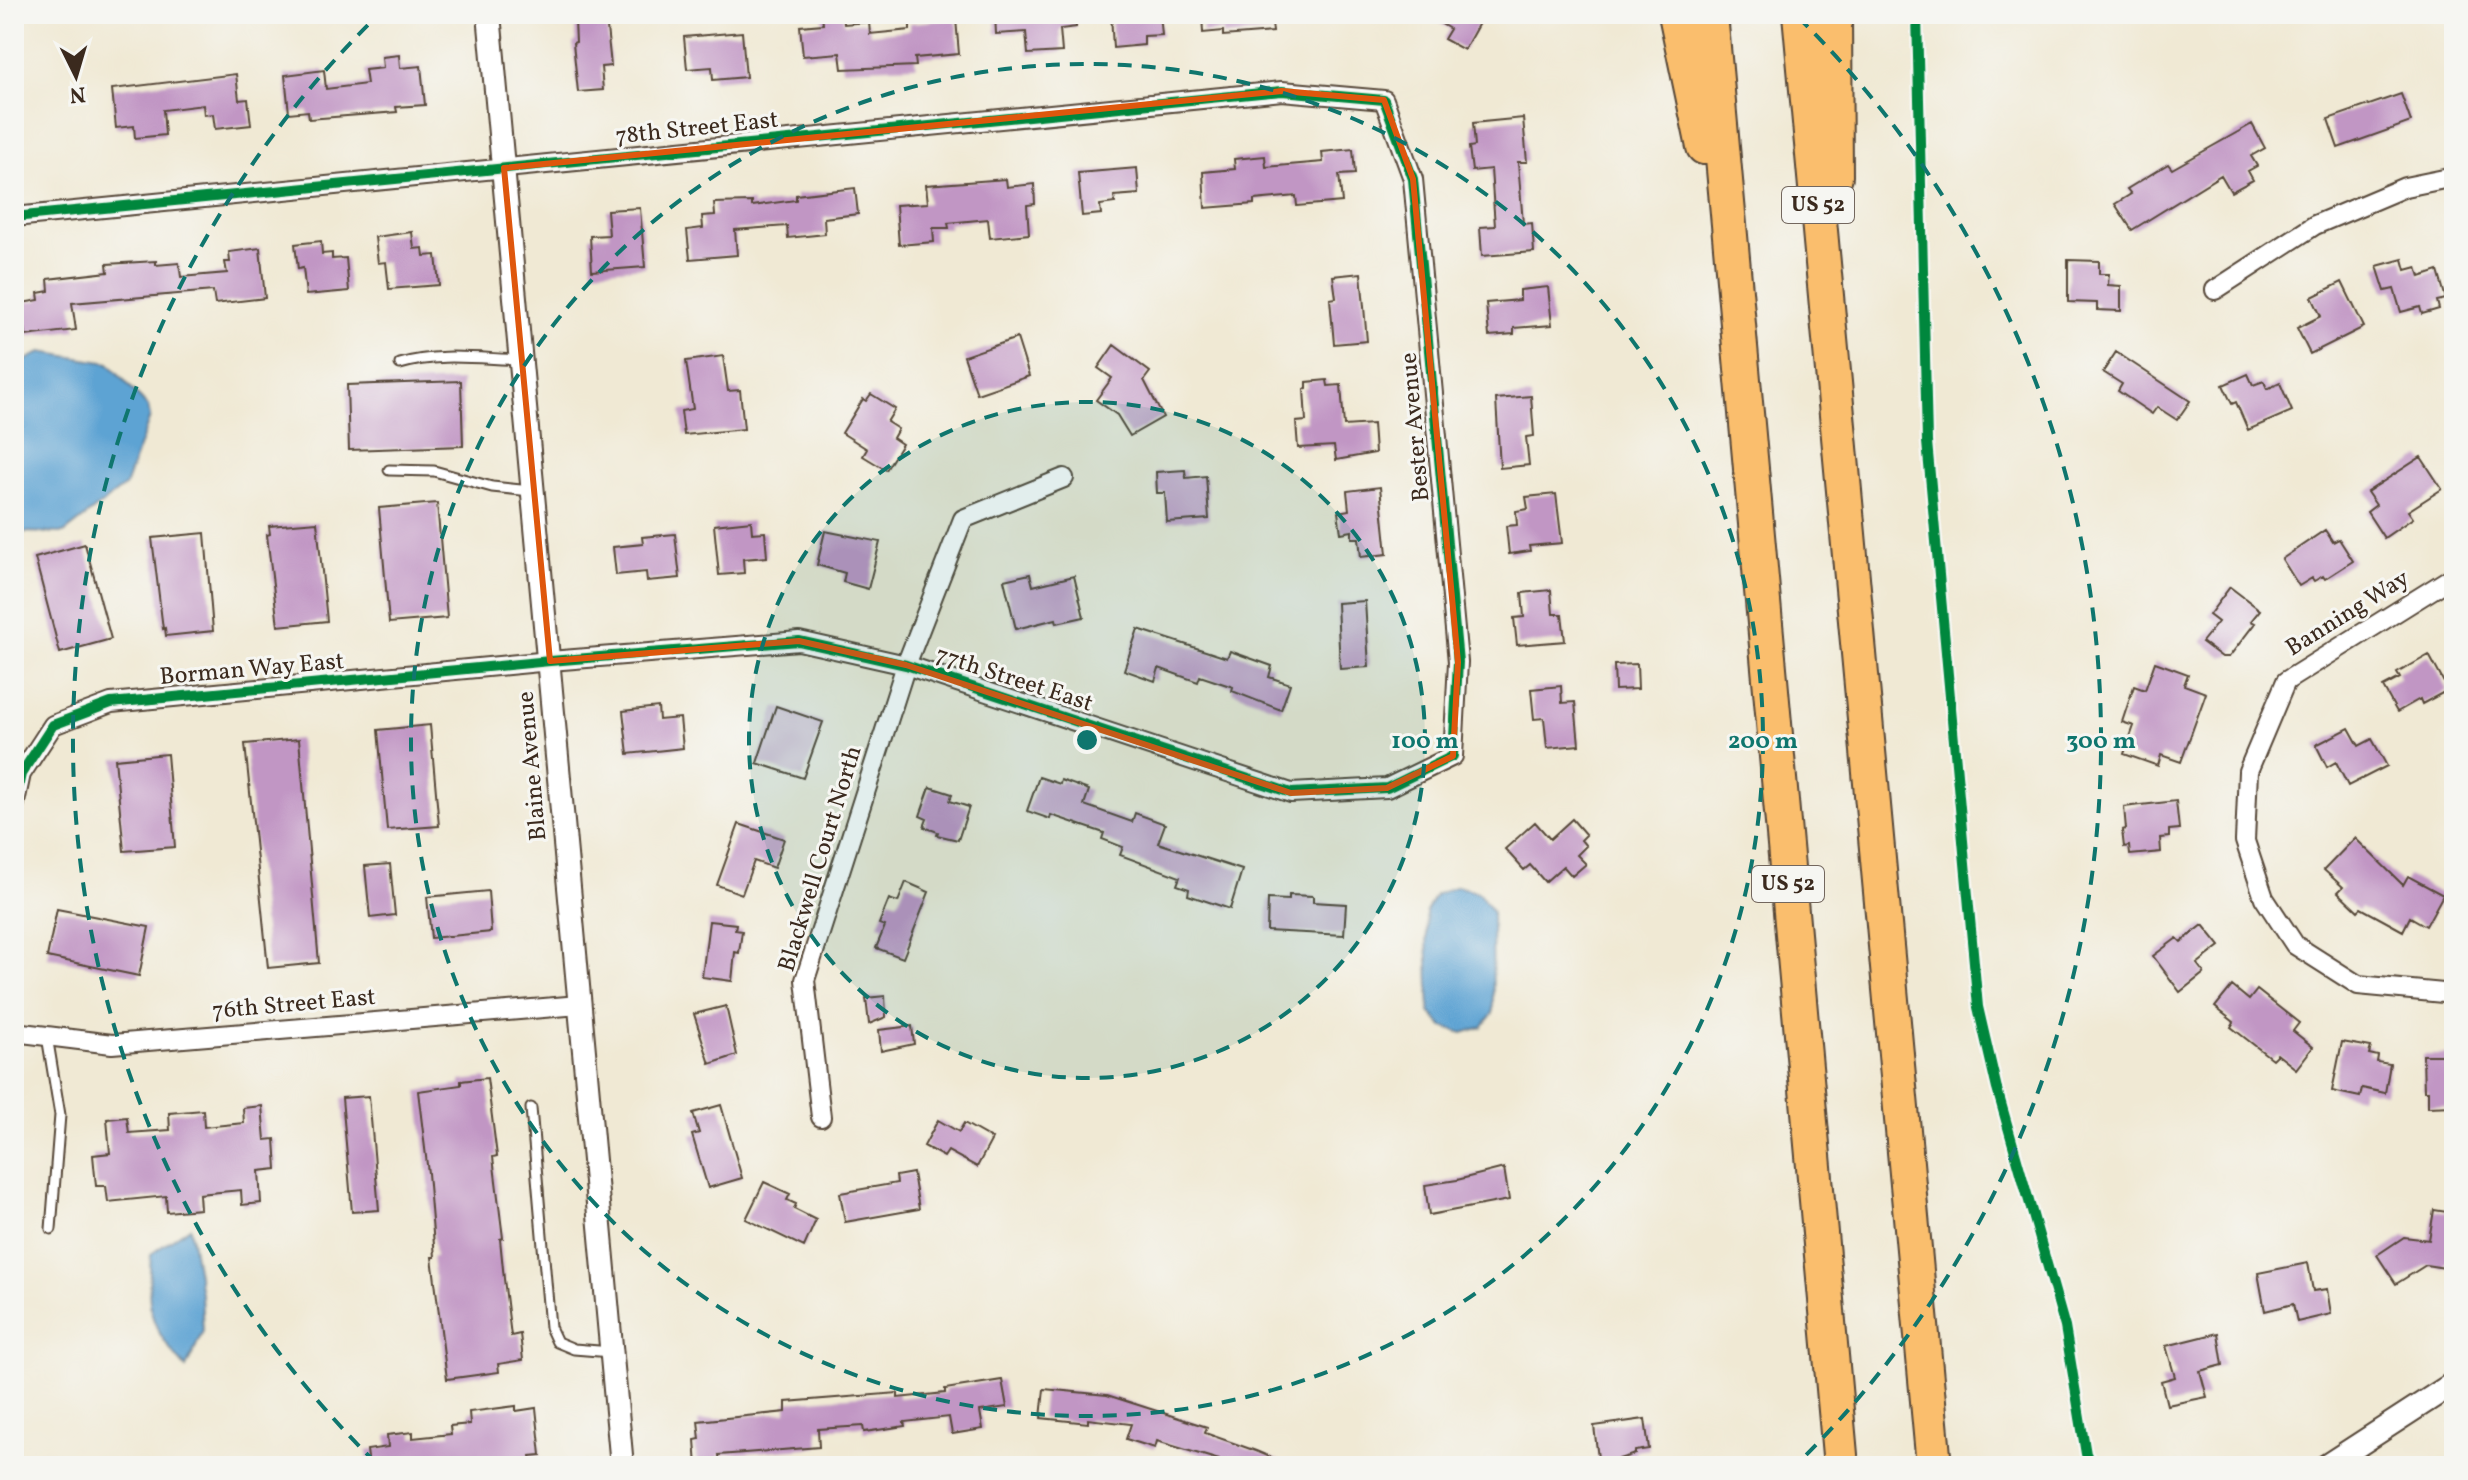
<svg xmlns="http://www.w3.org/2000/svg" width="2468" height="1480" viewBox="0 0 2468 1480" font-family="Vollkorn,serif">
<rect width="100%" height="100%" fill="#f6f6f2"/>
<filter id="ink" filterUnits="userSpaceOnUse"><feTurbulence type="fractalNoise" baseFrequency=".0125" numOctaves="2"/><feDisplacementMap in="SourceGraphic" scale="16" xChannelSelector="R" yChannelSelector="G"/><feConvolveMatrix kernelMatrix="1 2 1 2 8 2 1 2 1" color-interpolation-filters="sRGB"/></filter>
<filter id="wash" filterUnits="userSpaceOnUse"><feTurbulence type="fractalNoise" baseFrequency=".006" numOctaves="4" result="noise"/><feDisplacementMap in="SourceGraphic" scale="32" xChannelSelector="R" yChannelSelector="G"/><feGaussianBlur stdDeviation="1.8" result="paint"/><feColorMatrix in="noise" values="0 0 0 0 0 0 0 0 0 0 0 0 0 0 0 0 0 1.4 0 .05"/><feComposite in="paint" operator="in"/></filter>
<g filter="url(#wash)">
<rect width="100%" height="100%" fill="#f0e9d4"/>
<!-- water -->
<path fill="#5da3d3" stroke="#4c6678" stroke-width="2" d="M41,352L109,363L148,407L150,417L125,486L64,533L14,532V367Z
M1457,886L1479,893L1492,912L1493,1013L1482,1027L1463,1033L1443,1027L1430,1012L1426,912L1435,895Z
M190,1227L201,1294L203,1331L186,1368C147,1323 147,1312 151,1254Z"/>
<g id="blocks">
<!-- building -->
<path fill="#c196c4" d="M822,14H843L844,24L869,22L870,34L910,30V23L956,19L959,54L915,58L916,66L842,69L840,53L803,56L800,26L823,24Z
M995,14H1076V27L1060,29L1062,52L1028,54L1026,32L996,34Z
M1111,14H1160L1162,35L1144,36V45L1113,48Z
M1202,14H1271L1273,32L1223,36V31L1203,33Z
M1424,14H1484L1464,50L1444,39L1450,29Z
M606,18L611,66L601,67L603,90L578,92L573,43L576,42L575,21Z
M742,32L746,77L713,80L712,67L687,69L684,37Z
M399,55L400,68L421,66L425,105L396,107L397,112L309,119L308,111L289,113L285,75L324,70L326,89L367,84L365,70L383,68L382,57Z
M236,74L239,100L248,99L251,125L215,129L213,114L204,115L203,105L163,110L165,135L135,138L134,126L116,128L112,89Z
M2401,94L2411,122L2338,148L2328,119Z
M1523,118L1527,162H1518L1523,224L1532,223L1534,252L1482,256L1480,227L1495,226L1491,169L1472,171L1469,147L1475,146L1473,123Z
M2252,124L2265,148L2251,156L2257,166L2248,171L2253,180L2231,192L2221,175L2132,230L2115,204L2131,194L2127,189L2168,164L2172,169Z
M1353,149L1355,174L1339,175L1342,202L1297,206L1296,196L1254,200V204L1205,208L1203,172L1235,169L1234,159L1265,156L1266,167L1323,162L1322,152Z
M1137,168L1139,194L1114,196L1115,203L1100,205L1101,214L1082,216L1078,173Z
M1006,179L1007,187L1034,184L1035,204L1027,205L1029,234L990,238L988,219L948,223L949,228H933L934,242L899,245L896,205L928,203L926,185Z
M855,188L858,214L824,218L825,234L788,238L787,226L735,230L737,255L690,259L687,230L703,228L702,216L715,215L714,203L752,202V206L796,200V195Z
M640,208L645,267L592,271L590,236L609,235L607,210Z
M412,232L414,249L423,248L424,256L436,255L439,285L389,289L386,262L378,263L375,237Z
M321,241L322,254L332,253V259L346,258L349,291L306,295L303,268L298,269L295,244Z
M260,248L265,298L215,304L213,291L72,303L76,330L26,336L22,303L39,300L38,293L49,291L48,279L108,272L107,264L156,261V265L179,263L181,277L227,273L225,262H230L229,252Z
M2403,259L2406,270L2417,267L2420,277L2438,271L2446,299L2437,301L2439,309L2422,314L2420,307L2401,312L2394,289L2385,291L2377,266Z
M2068,260L2099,261V274H2109L2108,285L2121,286V311L2097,310V303L2068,302Z
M1361,273L1367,341L1334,344L1330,299L1336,298L1333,276Z
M2342,282L2364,327L2310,354L2297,328L2321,316L2312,297Z
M1548,287L1552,325L1514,328V334L1489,336L1486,303L1520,300V290Z
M1017,338L1029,376L977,394L964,356Z
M1114,345L1150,372L1144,380L1163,417L1130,436L1117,415L1096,400L1112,378L1098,368Z
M2116,352L2190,401L2177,420L2157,407L2152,414L2118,391L2122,384L2103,372Z
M723,356L728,391L740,390L744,429L684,435L681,411L693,409L686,361Z
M2248,374L2253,385L2264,381L2267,389L2280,383L2292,411L2248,430L2236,402L2232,404L2223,385Z
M1327,380L1328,386L1341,385L1344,426L1373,424L1375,453L1336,460L1334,446L1298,448L1296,422L1306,421L1304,389L1307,388V382Z
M461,381L463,446L349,450L347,385Z
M871,394L895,409L887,422L898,429L893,438L902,444L886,470L863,456L867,449L842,433L863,399L866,401Z
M1531,396L1534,436L1526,437L1529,465L1500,468L1496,399Z
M2421,457L2442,489L2408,511L2413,518L2384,538L2367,512L2376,505L2367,492Z
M1185,470L1186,478L1206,476L1209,519L1167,522L1165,493H1157L1156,472Z
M1380,487L1387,554L1361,557L1359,538H1352V531L1341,533L1338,512L1349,510L1347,491Z
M1556,494L1562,543L1529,546L1530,551L1509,554L1506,526L1517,525L1516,511L1528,509L1526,497Z
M437,503L447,618L389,623L379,508Z
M751,521L752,533L765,532L767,557L743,559L744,573L719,575L714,525Z
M317,522L327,621L278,626L267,535L270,534L269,526Z
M2325,530L2333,542L2339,539L2353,561L2325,579L2323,576L2314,581L2312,578L2299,586L2282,559Z
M825,531L880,542L868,589L843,582L845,573L817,565Z
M205,533L213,631L166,636L165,628L163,629L152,538Z
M675,534L680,578L647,581L646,572L616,575L613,547L643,544L642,537Z
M85,544L111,639L60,653L35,558Z
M1030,574L1033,586L1074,576L1084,617L1057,623L1056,619L1016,629L1004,580Z
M2230,587L2260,610L2251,621L2255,623L2229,657H2222L2202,642L2218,622L2209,615Z
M1551,590L1553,614H1562L1565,641L1517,645L1514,618L1524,617L1522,593Z
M1365,601L1369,667L1340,669L1337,603Z
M1138,629L1227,658L1230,651L1272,666L1269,677L1290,684L1281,710L1232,691L1233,687L1200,676L1198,682L1159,668L1155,681L1124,670Z
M2429,655L2448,690L2422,704L2420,699L2397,712L2383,687L2400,678L2397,673Z
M2155,662L2188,674L2184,685L2206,693L2181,762L2161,755L2158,766L2124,754L2134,726L2122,722L2134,686L2145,690Z
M1637,664L1638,689L1615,690L1614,665Z
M1561,686L1562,703L1575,702L1579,745L1547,748L1544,718L1534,719L1531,689Z
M776,706L823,722L803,778L757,763Z
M658,707L659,720L680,718L683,748L628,754L623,711Z
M430,725L439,826L387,830L378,730Z
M2349,728L2359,746L2372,739L2387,766L2348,786L2336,762L2327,767L2316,745Z
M299,739L319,963L268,968L245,744Z
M167,754L175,847L124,851L115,759Z
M1039,777L1060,784L1061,780L1089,790L1084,805L1132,822L1135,813L1165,824L1158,843L1242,870L1230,909L1188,895L1189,889L1177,885L1180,877L1120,855L1123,847L1102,839L1104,833L1051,815L1050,819L1027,811Z
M930,787L952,794L950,801L969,807L958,840L937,835L938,832L924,827L927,819L920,816Z
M2176,801L2179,829L2169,830V837L2160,838L2161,852L2130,855L2129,846L2124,847L2122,830L2126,829L2124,807Z
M1572,819L1586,835L1581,840L1586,846L1577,855L1586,864L1572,876L1563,866L1545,882L1530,865L1524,870L1505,849L1535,822L1550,839Z
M739,824L784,839L774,868L754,861L742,894L717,885Z
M2355,838L2403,885L2408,876L2443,895L2426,926L2410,917L2403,931L2361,908L2358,911L2338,892L2343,887L2324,870Z
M390,864L395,915L370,918L365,866Z
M906,882L929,892L903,958L876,948L885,926L879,924L889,899L898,902Z
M488,891L491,932L431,938L427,897Z
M1289,895L1313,896V902L1346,904L1344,935L1267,931L1268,899L1289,900Z
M57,909L149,927L139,976L47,957Z
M709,921L736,924L735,930L742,931L739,953L735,952L732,981L702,977Z
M2203,925L2220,946L2197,964L2204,973L2180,992L2153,956L2177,938L2181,942Z
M2232,986L2249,1000L2257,990L2299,1023L2293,1031L2313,1047L2296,1069L2277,1054L2272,1059L2231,1027L2234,1022L2215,1007Z
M885,996L886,1017L869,1024L866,998Z
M726,1006L737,1055L710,1064L694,1014Z
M912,1026L914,1044L881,1051L879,1030Z
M2342,1042L2371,1047L2369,1054L2378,1056L2377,1062L2390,1064L2385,1093L2362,1088L2360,1097L2332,1091Z
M2423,1055H2449V1060H2454V1106L2428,1107V1091H2424Z
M487,1078L497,1156L493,1157L503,1238L500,1239L504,1279L511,1336L520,1334L523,1360L498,1364L499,1372L447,1379L432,1257H435L428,1173L418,1091L461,1085V1081Z
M369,1096L379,1210L352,1212L342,1098Z
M721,1105L742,1178L708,1188L692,1135L699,1133L693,1113Z
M262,1106L265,1140L275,1139L277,1169L259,1171L261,1203L242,1205L241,1190L199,1194L200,1209L167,1212L166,1196L108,1202L106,1186H96L93,1155L110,1153L107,1119L127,1117L129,1133L170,1130L169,1113L203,1110L204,1127L244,1123L243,1108Z
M938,1120L959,1132L964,1123L992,1139L977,1167L948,1151L944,1157L924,1146Z
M1504,1168L1509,1200L1429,1215L1425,1185L1457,1180Z
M913,1173L919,1209L845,1222L840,1193L897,1183L896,1176Z
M764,1182L790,1194L787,1200L796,1204L794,1209L816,1220L804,1247L746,1219Z
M2434,1210L2454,1213V1264L2446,1262L2445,1268L2426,1265L2396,1284L2377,1255L2404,1237L2429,1240Z
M2308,1263L2313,1291L2327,1289L2331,1314L2297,1322L2293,1304L2265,1311L2258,1273Z
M2218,1333L2223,1365L2200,1371L2207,1397L2167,1405L2161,1381L2175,1377L2166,1346Z
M1002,1380L1007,1407L980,1411L983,1429L952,1434L949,1417L904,1422L905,1426L864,1432L863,1426L818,1429L819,1447L719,1455L720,1465L697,1466L695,1440L700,1439L698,1421L786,1412V1402L898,1393V1398L945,1393V1389Z
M1044,1389L1107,1395L1207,1427L1205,1433L1256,1451L1287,1464V1466H1217L1219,1460L1157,1441L1155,1448L1126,1439L1131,1424L1088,1419V1423L1041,1418Z
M516,1406V1411L536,1408L541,1455L531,1456V1462L528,1463V1466H369L367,1450L388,1447L387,1435L413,1432V1438L451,1434L450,1426L470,1424L469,1412Z
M1645,1419L1649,1449L1635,1451V1454L1619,1459L1620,1466H1599L1594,1426Z"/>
</g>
</g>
<g filter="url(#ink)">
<use href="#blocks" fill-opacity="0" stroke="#564739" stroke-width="2"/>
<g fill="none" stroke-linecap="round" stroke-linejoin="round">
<defs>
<path id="service" d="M400,364C438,352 482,359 522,360
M389,470L434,471L492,487L531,491
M47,1036L60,1115L51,1229
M531,1108L550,1327L557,1342L574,1349L611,1352"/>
<path id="minor" d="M14,217L1282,91L1384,100L1413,179L1458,662L1453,756L1387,788L1291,793L906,665L799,641L550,661L111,703L53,725L21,774L14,807
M2215,290L2315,225L2405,187L2454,177
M2454,576L2286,681L2248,771L2245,841L2264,898L2295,945L2358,985L2454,994
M14,1032L112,1044L579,1005
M821,1117L805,980L906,665L963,519L1064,478"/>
<path id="tertiary" d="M489,14L622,1466
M2326,1466L2454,1383"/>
<path id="motorway" d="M1676,14L1704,147
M1710,14L1841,1466
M1800,14L1934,1466
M1834,14L1835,176"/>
</defs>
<!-- service casing -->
<use href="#service" stroke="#564739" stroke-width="13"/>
<!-- minor casing -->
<use href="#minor" stroke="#564739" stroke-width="22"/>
<!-- tertiary casing -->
<use href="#tertiary" stroke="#564739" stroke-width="26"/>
<!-- motorway casing -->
<use href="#motorway" stroke="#564739" stroke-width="38"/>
<!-- service -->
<use href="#service" stroke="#fff" stroke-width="9"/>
<!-- minor -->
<use href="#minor" stroke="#fff" stroke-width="18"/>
<!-- tertiary -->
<use href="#tertiary" stroke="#fff" stroke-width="22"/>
<!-- motorway -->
<use href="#motorway" stroke="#fabe6d" stroke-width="34"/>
<defs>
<path id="cycleway" d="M1917,14L1927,442L1978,1007L1997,1089L2065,1327L2086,1454L2094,1466
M14,217L1282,91L1384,100L1413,179L1458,662L1453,756L1387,788L1291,793L906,665L799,641L550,661L111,703L53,725L21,774L14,807"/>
</defs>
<!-- cycleway casing -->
<use href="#cycleway" stroke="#f6f6f2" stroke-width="15"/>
<!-- cycleway -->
<use href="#cycleway" stroke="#00873e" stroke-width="10"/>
</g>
</g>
<!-- marked area -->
<path fill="none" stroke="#df570d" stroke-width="6" stroke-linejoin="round" d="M1282,91L1384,100L1413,179L1458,662L1453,756L1387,788L1291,793L906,665L799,641L550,661L504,168Z"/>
<!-- distance rings -->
<circle cx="1087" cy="740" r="338" fill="#0f766e" fill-opacity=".12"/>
<g fill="none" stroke="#0f766e" stroke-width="4" stroke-dasharray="14 10">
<circle cx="1087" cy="740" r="338"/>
<circle cx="1087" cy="740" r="676"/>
<path d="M376 1463A1014 1014 0 0 1 376 17M1798 17A1014 1014 0 0 1 1798 1463"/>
</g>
<g text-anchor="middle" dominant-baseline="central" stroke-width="6" stroke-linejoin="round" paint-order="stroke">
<!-- shield labels -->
<g fill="#f6f6f2" stroke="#73675e" stroke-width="2">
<rect x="1782" y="187" width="72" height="36" rx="6"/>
<rect x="1752" y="866" width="72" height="36" rx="6"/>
</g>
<g font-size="22" font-weight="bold" fill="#3b2a1e">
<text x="1818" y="205">US 52</text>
<text x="1788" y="884">US 52</text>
</g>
<!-- street labels -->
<g font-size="24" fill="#3b2a1e" stroke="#f6f6f2">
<text transform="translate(697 129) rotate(-6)">78th Street East</text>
<text transform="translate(1416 427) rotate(-95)">Bester Avenue</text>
<text transform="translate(2348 614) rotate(-32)">Banning Way</text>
<text transform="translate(252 670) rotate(-5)">Borman Way East</text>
<text transform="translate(1014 680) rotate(18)">77th Street East</text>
<text transform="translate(533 766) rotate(-95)">Blaine Avenue</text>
<text transform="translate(821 859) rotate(-73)">Blackwell Court North</text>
<text transform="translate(294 1005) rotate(-5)">76th Street East</text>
</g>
</g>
<circle cx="1087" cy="740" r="12" fill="#0f766e" stroke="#f6f6f2" stroke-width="4"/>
<g font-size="24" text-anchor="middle" font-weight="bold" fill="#0f766e" stroke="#f6f6f2" stroke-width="6" stroke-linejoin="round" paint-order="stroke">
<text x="1425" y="748">100 m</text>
<text x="1763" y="748">200 m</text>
<text x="2101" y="748">300 m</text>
</g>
<!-- margin -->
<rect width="2468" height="1480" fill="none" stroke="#f6f6f2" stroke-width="48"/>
<!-- north arrow -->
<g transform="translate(76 76) rotate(175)" stroke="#f6f6f2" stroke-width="6" paint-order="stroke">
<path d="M0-6L14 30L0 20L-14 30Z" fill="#3b2a1e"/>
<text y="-12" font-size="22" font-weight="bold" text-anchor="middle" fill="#3b2a1e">N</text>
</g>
</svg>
